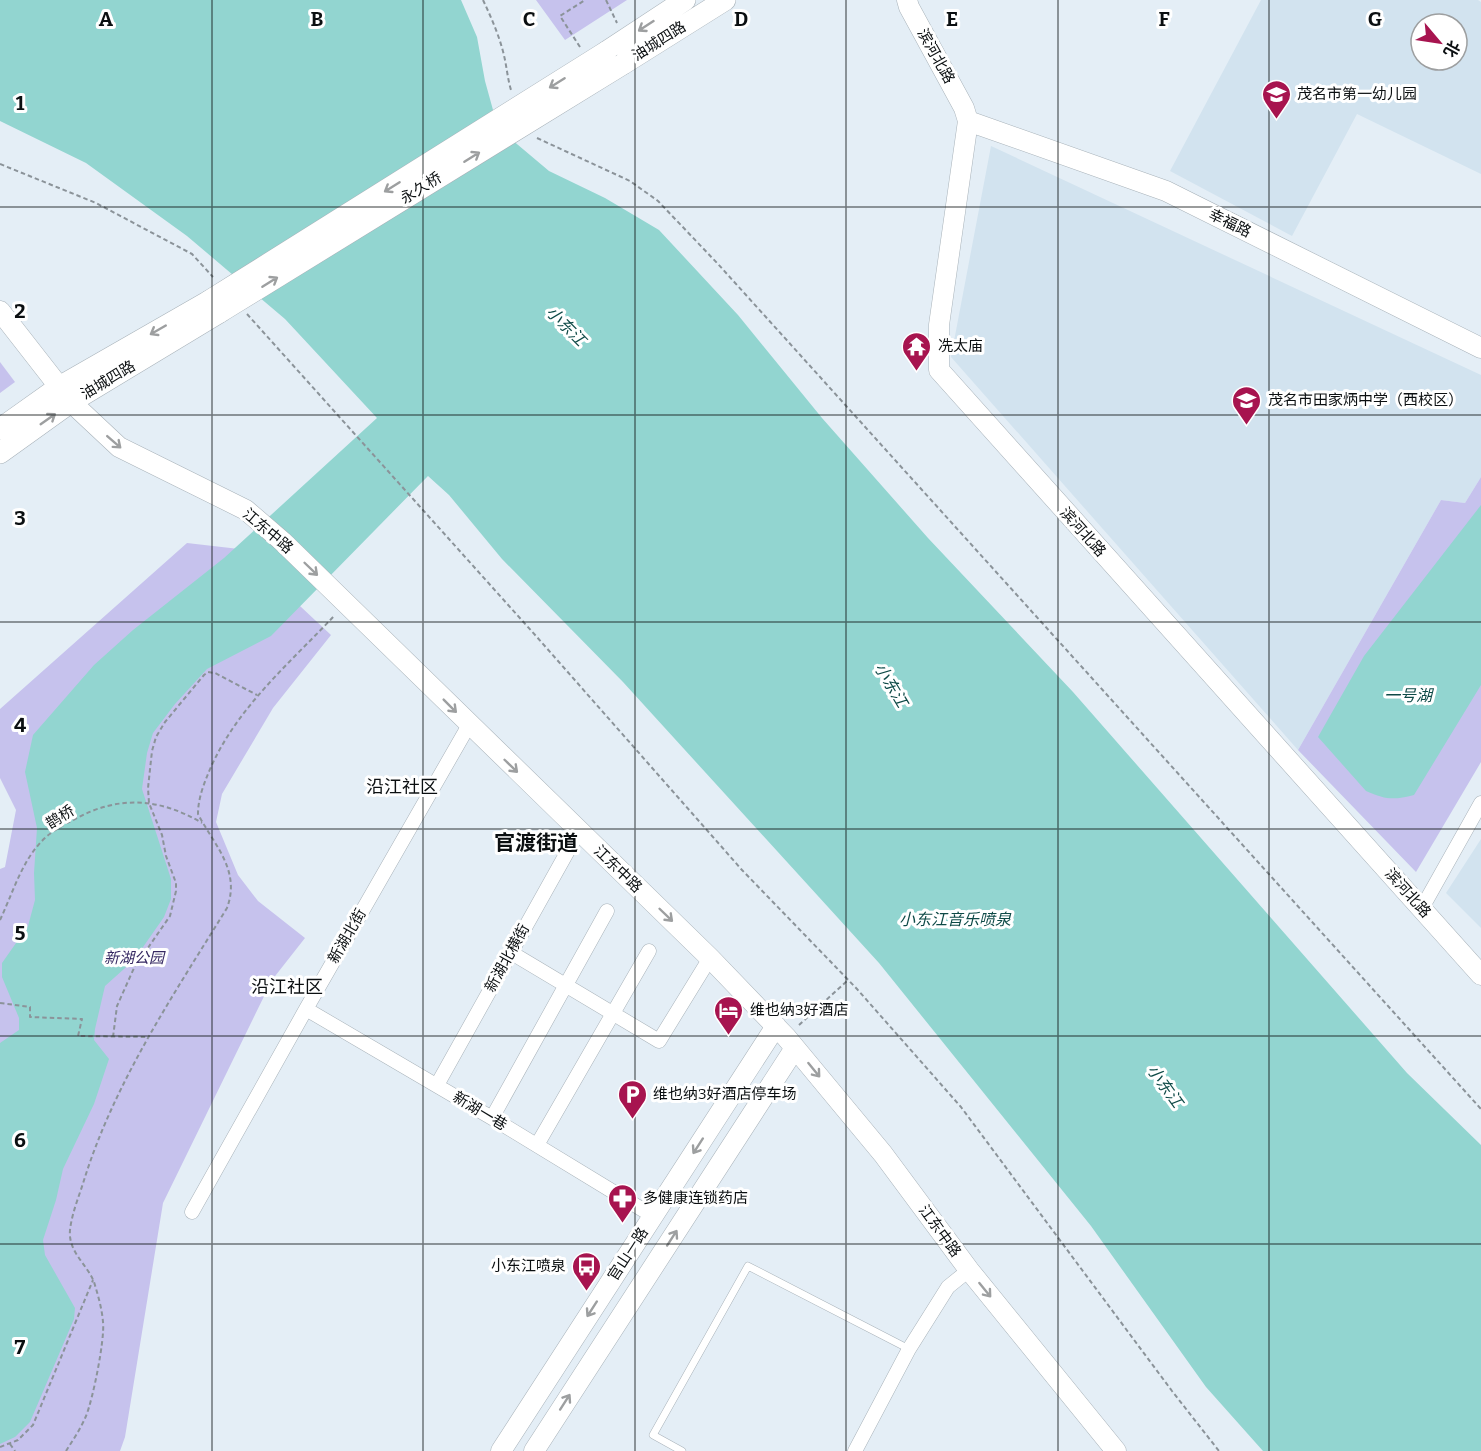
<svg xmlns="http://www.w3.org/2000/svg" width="1481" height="1451" viewBox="0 0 1481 1451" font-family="Bitter,'Noto Sans SC',serif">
<rect width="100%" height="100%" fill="#e4eef6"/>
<!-- built -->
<path fill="#d2e3ef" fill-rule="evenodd" d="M1261,0H1478L1481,2V174L1357,114L1292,236L1170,171ZM1421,24H1457V60H1421Z
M991,146L1481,375V477L1465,503L1441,500L1298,750L951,357Z
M1481,839V928L1446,893Z"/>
<!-- green -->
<path fill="#c6c2ed" d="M536,0H627L565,40Z
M0,362L15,382L0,393Z
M1481,477V762L1416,872L1298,750L1441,500L1465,503Z
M187,543L239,549L331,635L273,708L222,794L216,822L238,875L258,901L305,938L272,980L163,1203L125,1437L120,1451H0V869L5,867L16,810L0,778V709Z"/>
<!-- water -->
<path fill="#92d5d0" d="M0,0H461L477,37L485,81L498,128L549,171L605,198L659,230L738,315L822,418L928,538L1073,692L1407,1073L1481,1145V1451H1263L1206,1387L1091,1226L879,963L623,682L502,559L449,495L428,476L271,636L207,669L175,704L153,733L147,753L142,789L171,879V899L164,917L134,960L105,986L95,1029L94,1040L109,1059L94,1104L63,1169L56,1200L43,1240L45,1255L75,1308L74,1319L30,1422L15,1437L0,1444V1043L19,1030V1018L2,977V963L28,926L35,900L34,873L37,828L25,772L33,735L94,665L133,630L224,558L377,418L285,319L187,236L86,163L0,121Z
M1481,505V685L1414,795C1394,800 1386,800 1366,791L1318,737L1364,656Z"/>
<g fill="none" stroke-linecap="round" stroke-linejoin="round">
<defs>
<path id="lane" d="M682,1451L653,1435L748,1266L909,1349"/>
<path id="street" d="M1422,908L1481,803
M510,952L659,1041L710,958
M306,1009L492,1118L653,1216
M437,1085L579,831
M492,1118L607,911
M537,1145L649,951
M192,1212L306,1009L469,725
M855,1451L909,1349L948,1287L969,1270"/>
<path id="secondary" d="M907,0L909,7L964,108L968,121L939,325V370L1481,975
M968,121L1166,191L1481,348
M0,311L71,402L119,447L246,510L282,541L710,958L786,1037L883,1154L969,1270L1116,1451
M501,1451L776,1026
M534,1451L795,1048"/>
<path id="primary" d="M606,52L685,0
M623,64L725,0
M0,429L59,387L209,301
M0,453L71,402L220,312"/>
</defs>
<!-- lane casing -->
<use href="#lane" stroke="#a8b2b9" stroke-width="8"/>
<!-- street casing -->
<use href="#street" stroke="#a8b2b9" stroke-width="15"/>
<!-- secondary casing -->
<use href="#secondary" stroke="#a8b2b9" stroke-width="21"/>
<!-- primary casing -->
<use href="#primary" stroke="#a8b2b9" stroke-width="22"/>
<!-- path -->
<path stroke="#8b9399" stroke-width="2" stroke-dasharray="4.5 3" stroke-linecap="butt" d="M483,0C492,19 501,40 505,60C507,70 508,80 511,90
M606,0L617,23
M580,47L560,16L585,0
M537,138L630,181L658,201L718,264L1481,1109
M0,164L96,203L192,254L213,277
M247,314L536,636L742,870L857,989L961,1107L1172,1391L1219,1451
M0,920C12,895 21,863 41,842C50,832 63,825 75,819C119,795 160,798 202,823
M0,1003L30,1007V1017L82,1019L78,1036L147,1037
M799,1025L848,980
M113,1037L117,1006L134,968L170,916L176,891V883L166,856L162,835L149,803L148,788L152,751L156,737L165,722L204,675L208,672L215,673L257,695
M10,1444L15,1451
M0,1447L18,1440L33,1425L93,1280
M66,1451C73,1440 81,1428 86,1416C93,1399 105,1339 103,1322C102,1309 98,1295 94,1282C87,1264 68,1252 70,1230C72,1212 80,1194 85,1177C116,1080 174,994 227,908C241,870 214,845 198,814C198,800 203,786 208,774C234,710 288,665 334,616"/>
<!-- lane -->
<use href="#lane" stroke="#fff" stroke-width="7"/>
<!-- street -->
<use href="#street" stroke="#fff" stroke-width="14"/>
<!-- secondary -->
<use href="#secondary" stroke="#fff" stroke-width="20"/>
<!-- primary -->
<use href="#primary" stroke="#fff" stroke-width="21"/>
<defs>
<path id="primary-bridge" d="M209,301L606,52
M220,312L623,64"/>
</defs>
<!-- primary-bridge casing -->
<use href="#primary-bridge" stroke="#a8b2b9" stroke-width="22" stroke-linecap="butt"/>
<!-- primary-bridge -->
<use href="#primary-bridge" stroke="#fff" stroke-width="21"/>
</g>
<!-- one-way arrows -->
<defs><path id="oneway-shaft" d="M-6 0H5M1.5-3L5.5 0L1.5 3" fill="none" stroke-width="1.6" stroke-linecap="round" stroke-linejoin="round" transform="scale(1.5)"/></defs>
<g stroke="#9d9fa0">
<use href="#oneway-shaft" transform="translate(646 26) rotate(147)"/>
<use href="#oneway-shaft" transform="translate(557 83) rotate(148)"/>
<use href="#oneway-shaft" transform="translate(472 157) rotate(-32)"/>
<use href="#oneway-shaft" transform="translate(392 187) rotate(148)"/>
<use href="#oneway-shaft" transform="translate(270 282) rotate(-32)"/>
<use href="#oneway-shaft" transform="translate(158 330) rotate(150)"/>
<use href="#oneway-shaft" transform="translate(48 419) rotate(-35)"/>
<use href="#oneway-shaft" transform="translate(114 442) rotate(41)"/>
<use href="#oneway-shaft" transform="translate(311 569) rotate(44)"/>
<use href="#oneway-shaft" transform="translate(450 706) rotate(45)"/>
<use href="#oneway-shaft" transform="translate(511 766) rotate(44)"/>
<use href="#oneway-shaft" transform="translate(666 915) rotate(44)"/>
<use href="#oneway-shaft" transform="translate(814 1070) rotate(51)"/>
<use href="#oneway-shaft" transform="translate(698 1146) rotate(123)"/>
<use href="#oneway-shaft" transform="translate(672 1238) rotate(-57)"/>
<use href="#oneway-shaft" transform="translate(985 1290) rotate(51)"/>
<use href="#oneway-shaft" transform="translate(592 1309) rotate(123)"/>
<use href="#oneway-shaft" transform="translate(565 1402) rotate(-57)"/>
</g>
<!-- grid -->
<path fill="none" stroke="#0b0f11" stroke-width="1.5" stroke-opacity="0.55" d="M212,0V1451M423,0V1451M635,0V1451M846,0V1451M1058,0V1451M1269,0V1451M0,207H1481M0,415H1481M0,622H1481M0,829H1481M0,1036H1481M0,1244H1481"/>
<!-- icons -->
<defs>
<symbol id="school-pin" viewBox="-11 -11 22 30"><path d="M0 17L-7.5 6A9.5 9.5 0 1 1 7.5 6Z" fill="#a7144f" stroke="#fff"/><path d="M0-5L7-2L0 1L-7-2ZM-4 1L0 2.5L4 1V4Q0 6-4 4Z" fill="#fff"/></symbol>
<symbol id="temple-pin" viewBox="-11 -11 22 30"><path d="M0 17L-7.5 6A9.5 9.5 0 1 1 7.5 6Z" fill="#a7144f" stroke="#fff"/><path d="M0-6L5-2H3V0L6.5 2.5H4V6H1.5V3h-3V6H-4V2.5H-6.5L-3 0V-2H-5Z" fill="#fff"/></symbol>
<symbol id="hotel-pin" viewBox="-11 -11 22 30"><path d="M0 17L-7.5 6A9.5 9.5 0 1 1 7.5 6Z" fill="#a7144f" stroke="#fff"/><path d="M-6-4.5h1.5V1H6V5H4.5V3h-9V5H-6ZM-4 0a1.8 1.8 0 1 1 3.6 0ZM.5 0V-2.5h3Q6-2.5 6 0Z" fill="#fff"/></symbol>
<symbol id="parking-pin" viewBox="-11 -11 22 30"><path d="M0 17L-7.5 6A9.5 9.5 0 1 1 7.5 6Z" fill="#a7144f" stroke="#fff"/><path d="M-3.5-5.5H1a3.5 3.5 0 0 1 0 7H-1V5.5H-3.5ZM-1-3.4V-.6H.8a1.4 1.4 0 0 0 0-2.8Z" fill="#fff"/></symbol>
<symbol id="pharmacy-pin" viewBox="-11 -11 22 30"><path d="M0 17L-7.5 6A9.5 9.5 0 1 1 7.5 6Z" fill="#a7144f" stroke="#fff"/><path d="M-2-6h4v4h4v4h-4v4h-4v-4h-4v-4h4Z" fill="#fff"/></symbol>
<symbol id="bus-pin" viewBox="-11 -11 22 30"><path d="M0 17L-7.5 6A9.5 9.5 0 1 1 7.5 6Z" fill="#a7144f" stroke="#fff"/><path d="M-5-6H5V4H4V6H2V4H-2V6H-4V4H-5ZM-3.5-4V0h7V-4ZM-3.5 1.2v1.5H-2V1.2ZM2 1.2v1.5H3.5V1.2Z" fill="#fff"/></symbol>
</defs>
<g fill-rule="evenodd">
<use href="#school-pin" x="1260" y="78" width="33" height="45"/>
<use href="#temple-pin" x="900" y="330" width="33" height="45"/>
<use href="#school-pin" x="1230" y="384" width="33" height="45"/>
<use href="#hotel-pin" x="712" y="994" width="33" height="45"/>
<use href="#parking-pin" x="616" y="1078" width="33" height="45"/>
<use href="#pharmacy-pin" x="606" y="1182" width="33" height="45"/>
<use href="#bus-pin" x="570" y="1250" width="33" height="45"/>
</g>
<g text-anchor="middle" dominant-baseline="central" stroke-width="6" stroke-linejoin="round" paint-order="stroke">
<!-- street labels -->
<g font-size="15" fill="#0b0f11" stroke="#fff">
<text transform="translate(659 41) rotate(-32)">油城四路</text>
<text transform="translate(936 56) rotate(61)">滨河北路</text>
<text transform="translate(421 188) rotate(-32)">永久桥</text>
<text transform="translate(1230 223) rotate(26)">幸福路</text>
<text transform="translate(108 380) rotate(-31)">油城四路</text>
<text transform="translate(268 531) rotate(40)">江东中路</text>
<text transform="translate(1083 532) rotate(48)">滨河北路</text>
<text transform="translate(60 817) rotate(-32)">鹊桥</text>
<text transform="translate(618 869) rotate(44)">江东中路</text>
<text transform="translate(1408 893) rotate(48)">滨河北路</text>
<text transform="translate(347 936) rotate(-60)">新湖北街</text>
<text transform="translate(507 958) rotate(-61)">新湖北横街</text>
<text transform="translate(480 1111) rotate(31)">新湖一巷</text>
<text transform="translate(940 1231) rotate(54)">江东中路</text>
<text transform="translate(628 1254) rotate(-57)">官山一路</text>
</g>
<!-- poi labels -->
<g font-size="15" fill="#0b0f11" stroke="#fff" text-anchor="start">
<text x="1297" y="94">茂名市第一幼儿园</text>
<text x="938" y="346">冼太庙</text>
<text x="1268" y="400">茂名市田家炳中学（西校区）</text>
<text x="750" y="1010">维也纳3好酒店</text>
<text x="653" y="1094">维也纳3好酒店停车场</text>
<text x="643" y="1198">多健康连锁药店</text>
<text x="566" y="1266" text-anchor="end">小东江喷泉</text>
</g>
<!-- park labels -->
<g font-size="15" font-style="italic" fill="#352862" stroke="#fff">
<text x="134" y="958">新湖公园</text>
</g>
<!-- water labels -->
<g font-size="16" font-style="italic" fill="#0e4a47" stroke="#fff">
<text transform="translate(566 326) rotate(45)">小东江</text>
<text transform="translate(891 685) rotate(59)">小东江</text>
<text x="1408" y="695">一号湖</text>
<text x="955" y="919">小东江音乐喷泉</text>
<text transform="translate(1165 1086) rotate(54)">小东江</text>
</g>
<!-- quarter labels -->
<g font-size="18" fill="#0b0f11" stroke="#fff">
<text x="402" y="787">沿江社区</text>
<text x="287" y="987">沿江社区</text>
</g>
<!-- district labels -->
<g font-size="21" font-weight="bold" fill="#0b0f11" stroke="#fff">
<text x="536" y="843">官渡街道</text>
</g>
</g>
<g font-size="20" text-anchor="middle" font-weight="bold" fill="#0b0f11" stroke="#fff" stroke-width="6" stroke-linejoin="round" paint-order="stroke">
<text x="106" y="26">A</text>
<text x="317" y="26">B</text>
<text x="529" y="26">C</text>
<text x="741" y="26">D</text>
<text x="952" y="26">E</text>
<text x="1164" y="26">F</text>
<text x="1375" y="26">G</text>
<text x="20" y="110">1</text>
<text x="20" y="318">2</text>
<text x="20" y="525">3</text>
<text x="20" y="732">4</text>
<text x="20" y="940">5</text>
<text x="20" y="1147">6</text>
<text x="20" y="1354">7</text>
</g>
<!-- north arrow -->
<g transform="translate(1439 42) rotate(119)"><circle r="28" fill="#ffffff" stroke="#9d9fa0" stroke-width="1.5"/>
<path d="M0-4.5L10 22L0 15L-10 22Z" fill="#a7144f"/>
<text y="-9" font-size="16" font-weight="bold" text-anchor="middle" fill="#0b0f11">北</text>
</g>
</svg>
